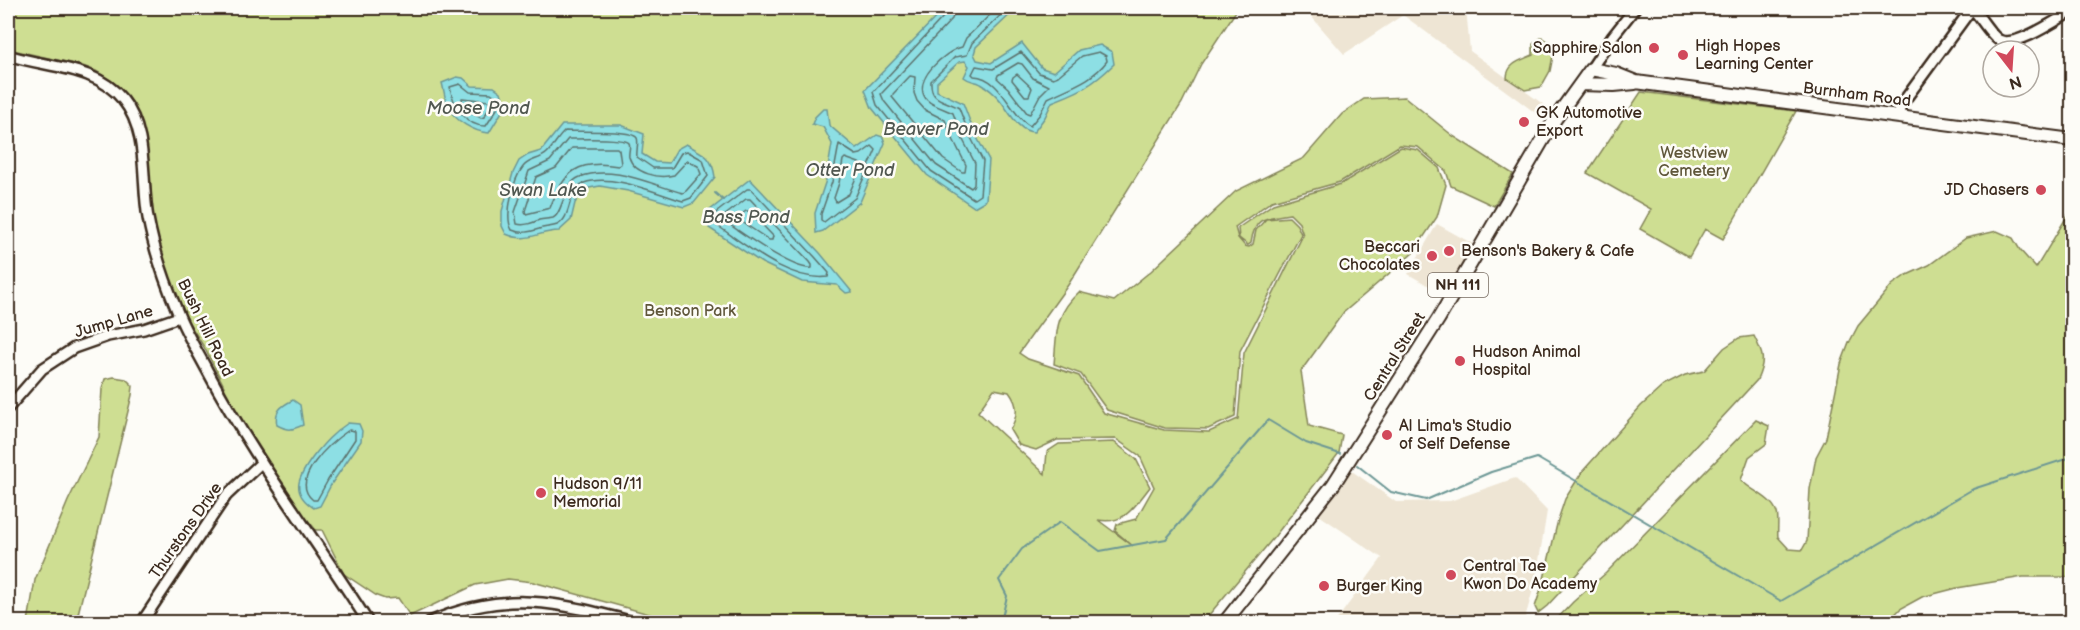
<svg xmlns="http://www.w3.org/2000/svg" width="2080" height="630" viewBox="0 0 2080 630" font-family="'Balsamiq Sans',sans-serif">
<rect width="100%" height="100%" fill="#fdfcf7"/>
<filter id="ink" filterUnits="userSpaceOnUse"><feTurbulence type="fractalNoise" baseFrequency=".0167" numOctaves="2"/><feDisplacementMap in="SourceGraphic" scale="12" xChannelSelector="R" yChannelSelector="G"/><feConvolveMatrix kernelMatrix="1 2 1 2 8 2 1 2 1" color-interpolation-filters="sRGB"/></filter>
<g filter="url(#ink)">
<!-- built -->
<path fill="#eee5d4" d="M1304,8H1466L1470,51L1547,107L1541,117L1403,15L1344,54Z
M1437,224L1473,244L1445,295L1408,274Z
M1349,469L1396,502L1450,501L1515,478L1547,511L1536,579L1524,622H1341L1336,621L1382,558L1316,513Z"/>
<!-- green -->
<path fill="#cede92" stroke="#848458" stroke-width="1.5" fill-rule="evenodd" d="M16,8H1238L1201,64L1182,103L1068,285L1019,353L1028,359L1079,376L1104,413L1164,430L1209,432L1238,419L1244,353L1303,235L1299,223L1290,214C1265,218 1255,216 1251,243L1248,245L1239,238L1238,228L1273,204L1341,184L1401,147L1418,150L1439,168L1446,185L1437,217L1413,253L1343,313L1301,371L1309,426L1342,435L1339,453L1275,536L1203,622H678L533,582L508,579L475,585L410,616L398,598L385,599L377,596L344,574L322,530H316L294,504L263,453L238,424L223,384L204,347L176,302L148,210L142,138L138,115L132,102L116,84L96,71L80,65L8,49V17ZM994,389L1009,392C1019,405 1018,416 1010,430L1019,445L1036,450L1057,440L1116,439L1140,456L1154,487L1136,519L1117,524L1115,531L1133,546L1098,520C1125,525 1135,506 1150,487L1136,459L1114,442L1059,444L1047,452L1045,474L978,412Z
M1542,37L1555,46L1550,71L1541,87L1525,90L1507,78C1507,63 1522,60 1533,55V44Z
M1641,92L1796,111L1723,239L1705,229L1689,257L1640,229L1651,209L1587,173Z
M1405,97L1453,136L1513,174L1494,206L1451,186L1446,171L1418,147L1400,145L1340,182L1272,201L1235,227L1238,238L1245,246L1249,247L1253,244L1256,230L1266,219L1289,217L1297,225L1301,234L1240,351L1235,417L1208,429L1165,428L1107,410L1081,374L1054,364C1057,333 1054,315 1079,292L1114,301L1151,271L1236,191L1304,158L1342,114L1364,99Z
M2072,208V577H2023L1957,588L1922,597L1900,609L1888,622H1554L1573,602L1606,573L1756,420L1769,426L1766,444L1749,457L1741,480C1752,492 1772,497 1777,513C1779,520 1777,530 1778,537L1789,549L1802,550L1807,541L1810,489L1816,457L1826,438L1841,364L1849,343L1858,326L1892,285L1905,276L1929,265L1966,238L1997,231L2013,238L2020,250L2036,268Z
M1754,336C1763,354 1766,360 1757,380L1547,606L1538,613L1535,607L1543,583L1558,520L1565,499L1582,472L1641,406L1663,386L1685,375L1704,371L1724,348L1739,338Z
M114,377L126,379L133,386L132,395L76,622H28L35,580L68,501L99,437L102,389L105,379Z"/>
<!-- water -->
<path fill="#8ddfe4" stroke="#6c9795" stroke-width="1.5" d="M945,8H1017L976,47L974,54L977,60L991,63L1022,43L1042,68L1054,72L1079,50L1100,45L1112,52L1114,64C1092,86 1080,91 1052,102L1045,117L1034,132C1018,132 1009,111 1000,100C995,94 988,88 981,84C975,80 971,83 964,77L969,66L965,61L959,62L937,82V91L963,103L974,132L989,160L986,200L974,207L927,175L872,108L865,90Z
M457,77L463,78L472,86L494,87L501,92L504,102L503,110L489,133C474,132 455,121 448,107C445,100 444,90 442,83Z
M823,109H827L829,125L857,149L877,135L883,137L885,143L860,202L823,231L816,233L815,213L826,180L832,144L823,127L812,124L815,117Z
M562,125H621L644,134L642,154L655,162L669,163L677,149L686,144C703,154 712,155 715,177L694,203L684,207L628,191L600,186L584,189L575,203L571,220L559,231C538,231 528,244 506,234L502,226V211L513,173L519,161L528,155L541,151Z
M750,179L820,253L852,292L846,293L837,285L802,282L762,263L709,228L705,214Z
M293,400L300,405L303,425C292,430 288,431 277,425C274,411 281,406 293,400Z
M348,423L359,424L362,431L361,441L332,483L320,506L314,508C289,492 299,476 313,457C324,443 333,433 348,423Z"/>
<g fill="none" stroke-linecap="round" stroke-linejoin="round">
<!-- shore -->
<path stroke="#5c726d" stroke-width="1.5" d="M948,8L946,14L873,92L877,105L931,171L974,199L980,195L983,161L969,134L959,108C944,99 930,102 931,81L955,57L967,55L972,43L1008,8
M956,8L952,19L881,94L884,101L936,165L971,188L974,185L975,163L962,138L953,113C945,109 933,106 927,100C910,81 945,51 962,47L966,38L997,8
M1021,52L1039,73L1053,78L1058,76L1082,56L1099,52L1106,56L1107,61C1092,81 1070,87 1048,98L1040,114L1030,126C1011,116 1001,77 974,76L972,74L976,66L993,69Z
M1018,63L1022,64L1033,78L1049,86L1040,95L1030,114L1027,113L1008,88L997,78L998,75Z
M1017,74L1032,88L1029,96H1025L1012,80L1013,77Z
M910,76L915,77L914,93L917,101L925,110L945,120L954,141L966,165L965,172H962L943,159L892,97L893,94Z
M460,84L470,92L491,93L495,96L497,109L486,126C466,127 453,105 450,87Z
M462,98L489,101L490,107L484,117L481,118L471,112L462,102Z
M565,131C577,132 631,129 637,138C639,141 636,152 637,157L653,168H672L681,153L687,151L703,160L708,176L691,198L683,201C655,193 612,173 584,183C566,190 573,218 557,225C552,227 544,227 539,229C529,232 522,234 512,230C504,217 513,179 523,167C529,159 540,160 547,153C554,146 558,137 565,131Z
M568,139C577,139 625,137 629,143C631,146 628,153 629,157C634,174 660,179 674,175L687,161L698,166L701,174L686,191L683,193C652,185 612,164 580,177C563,183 563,214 553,218C549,219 544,219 539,220C532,223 525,226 517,224L515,212L529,171L550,161Z
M839,144L856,155L861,154L872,146L876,150L855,198L824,222L821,220V214L832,182Z
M572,148H617L619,150L621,164L618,166C578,159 564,171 550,208L526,214L525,211L536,177L556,168Z
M845,158L859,163L861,166L849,194L836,202L834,198L839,183L843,160Z
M747,189H751L815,257L829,273L828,277C789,282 746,245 715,224L713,215Z
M746,199H750L810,262L812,265V268C793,271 741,232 723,220L724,216Z
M746,211H749L773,236L772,240H769L739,220V216Z
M349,430L355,431V439L328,480L317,500H313C288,480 331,442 349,430Z"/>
<!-- stream -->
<path stroke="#6c9795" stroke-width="2" d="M715,193L723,200
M1357,465L1391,492L1426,500L1491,472L1537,458L1781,601L1973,489L2072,457
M1001,622L1007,596L999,580L1022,549L1060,522L1100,551L1166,539L1268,420L1306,443L1340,454"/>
<defs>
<path id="minor" d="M1972,8C1979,15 1991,36 1999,40C2015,49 2058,19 2072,11
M8,55C46,68 96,65 123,100C149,132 141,180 148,218C154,251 165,282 178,313C186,333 197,351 207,370C254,459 315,538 368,622
M1591,69L1613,36L1635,8
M1898,117L1901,105L1972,8
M8,408L42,369L74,348L108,336L144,329L179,317
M142,622L226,496L261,463
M430,622C504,589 558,602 633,622"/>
<path id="major" d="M1580,84L1614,85L1635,83
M1225,622L1333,485L1439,318L1555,119L1591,69L1616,74L1636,82L2072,140"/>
</defs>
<!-- minor casing -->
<use href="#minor" stroke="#3b2a1e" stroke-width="14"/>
<!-- major casing -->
<use href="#major" stroke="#3b2a1e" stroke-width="16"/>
<!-- minor -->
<use href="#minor" stroke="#fdfcf7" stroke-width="9"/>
<!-- major -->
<use href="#major" stroke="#fdfcf7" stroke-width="12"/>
</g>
</g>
<!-- markers -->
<g fill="#d1495b" stroke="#fdfcf7" stroke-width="2">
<circle cx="1654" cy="48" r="6"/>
<circle cx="1683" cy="55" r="6"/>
<circle cx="1524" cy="122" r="6"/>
<circle cx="2041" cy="190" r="6"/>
<circle cx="1449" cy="251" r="6"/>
<circle cx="1432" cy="256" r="6"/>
<circle cx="1460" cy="361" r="6"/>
<circle cx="1387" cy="435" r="6"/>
<circle cx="541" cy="493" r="6"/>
<circle cx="1451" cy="575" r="6"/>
<circle cx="1324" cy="586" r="6"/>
</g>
<g text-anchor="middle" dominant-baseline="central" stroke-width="5" stroke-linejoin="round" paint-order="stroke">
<!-- shield labels -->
<rect fill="#fdfcf7" stroke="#75695f" stroke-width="1.5" x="1428" y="273" width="60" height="24" rx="4.5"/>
<g font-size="15" font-weight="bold" fill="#3b2a1e">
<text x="1458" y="285">NH 111</text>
</g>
<!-- poi labels -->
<g font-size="16" fill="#3b2a1e" stroke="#fdfcf7" text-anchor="start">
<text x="1695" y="46">High Hopes<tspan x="1695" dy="18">Learning Center</tspan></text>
<text x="1642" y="48" text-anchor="end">Sapphire Salon</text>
<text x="1536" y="113">GK Automotive<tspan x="1536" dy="18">Export</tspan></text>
<text x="2029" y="190" text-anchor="end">JD Chasers</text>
<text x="1420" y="247" text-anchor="end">Beccari<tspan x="1420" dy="18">Chocolates</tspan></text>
<text x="1461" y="251">Benson's Bakery &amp; Cafe</text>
<text x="1472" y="352">Hudson Animal<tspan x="1472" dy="18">Hospital</tspan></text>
<text x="1399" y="426">Al Lima's Studio<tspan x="1399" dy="18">of Self Defense</tspan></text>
<text x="553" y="484">Hudson 9/11<tspan x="553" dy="18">Memorial</tspan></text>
<text x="1463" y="566">Central Tae<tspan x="1463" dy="18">Kwon Do Academy</tspan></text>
<text x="1336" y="586">Burger King</text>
</g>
<!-- street labels -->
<g font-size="16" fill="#3b2a1e" stroke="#fdfcf7">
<text transform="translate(1857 95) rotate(7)">Burnham Road</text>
<text transform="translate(114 322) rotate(-16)">Jump Lane</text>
<text transform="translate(205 328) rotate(64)">Bush Hill Road</text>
<text transform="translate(1395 357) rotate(-58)">Central Street</text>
<text transform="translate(186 531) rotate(-55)">Thurstons Drive</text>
</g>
<!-- park labels -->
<g font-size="16" fill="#60573b" stroke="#fdfcf7">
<text x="1694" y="153">Westview<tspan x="1694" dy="18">Cemetery</tspan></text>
<text x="690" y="311">Benson Park</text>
</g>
<!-- water labels -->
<g font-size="18" font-style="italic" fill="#505750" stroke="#fdfcf7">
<text x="478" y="108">Moose Pond</text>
<text x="936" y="129">Beaver Pond</text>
<text x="850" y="170">Otter Pond</text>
<text x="543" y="190">Swan Lake</text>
<text x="746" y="217">Bass Pond</text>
</g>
</g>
<!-- margin -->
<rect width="2080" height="630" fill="none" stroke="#fdfcf7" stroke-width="30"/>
<rect x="15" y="15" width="2050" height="600" fill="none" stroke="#3b2a1e" stroke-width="2" filter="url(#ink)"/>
<!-- north arrow -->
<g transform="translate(2011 69) rotate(163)"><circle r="28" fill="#fdfcf7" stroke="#afa8a0" stroke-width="1.5"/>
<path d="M0-4.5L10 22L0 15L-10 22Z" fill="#d1495b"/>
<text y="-9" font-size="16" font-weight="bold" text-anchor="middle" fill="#3b2a1e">N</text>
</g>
</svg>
